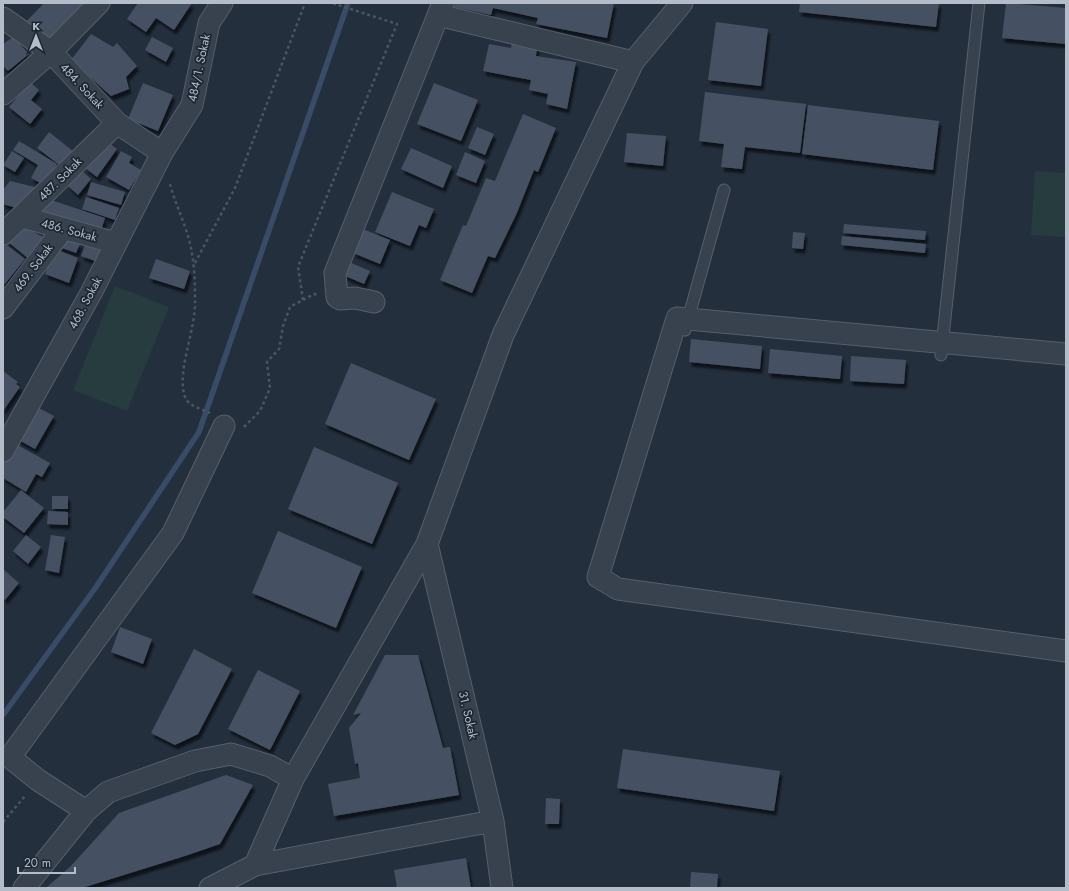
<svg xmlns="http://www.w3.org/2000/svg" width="1069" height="891" viewBox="0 0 1069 891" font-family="Jost,sans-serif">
<defs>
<filter id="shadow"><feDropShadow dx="2.5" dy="4.5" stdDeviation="1" flood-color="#0009"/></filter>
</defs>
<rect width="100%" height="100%" fill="#242f3e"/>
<!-- garden -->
<path fill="#263c3f" d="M1035,171L1066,173V237L1031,235Z
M115,286L169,307L127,411L73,390Z"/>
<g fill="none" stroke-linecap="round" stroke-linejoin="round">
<!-- stream -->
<path stroke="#394c67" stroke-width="5.5" d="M3,715L96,587L199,432L348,3"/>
</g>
<!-- building -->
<path fill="#455162" filter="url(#shadow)" d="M44,3H87L47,45L24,24Z
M138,3H192L174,30L156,18L146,32L127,19Z
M455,3H614L607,38L536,24L538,18L493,8L491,15L454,7Z
M800,3H939L936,27L799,12Z
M1006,3L1066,8V44L1002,38Z
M716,22L768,29L761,86L708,80Z
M91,34L113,47L117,43L137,66L126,77L129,89L111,96L71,60Z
M13,37L29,54L8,71L3,66V44Z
M152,37L173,48L166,62L145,50Z
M512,42L537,47L536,56L576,62L567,109L546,104L548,94L529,90L531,80L483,71L489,44L511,48Z
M30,82L39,90L31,100L42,109L30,124L9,107Z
M143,83L173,95L158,131L128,119Z
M434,83L478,100L461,141L417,124Z
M705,92L806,104L800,153L745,147L742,169L721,167L724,144L699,141Z
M808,105L939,121L933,170L802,154Z
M523,114L556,128L538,172L534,170L516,215L495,258L488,256L472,293L440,280L463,225L466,226L486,178L495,181Z
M477,127L494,134L485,155L468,148Z
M49,132L74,152L62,167L37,148Z
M627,133L666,136L663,166L624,162Z
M105,140L117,149L97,177L85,168Z
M19,141L57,164L44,185L31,178L38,165L13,150Z
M411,148L452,166L443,188L401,169Z
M12,151L24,158L15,172L3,165Z
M121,151L132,157L129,163L141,170L129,190L106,177Z
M465,152L485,161L476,183L456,175Z
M81,170L91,179L78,195L68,186Z
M10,181L39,188L16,208L3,204V190Z
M91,182L125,192L121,205L87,195Z
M392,192L434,209L426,228L419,225L410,246L375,232Z
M86,197L119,208L115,220L82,209Z
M51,200L105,218L99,237L36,218Z
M844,224L926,231L925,240L843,233Z
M20,225L47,239L30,260L7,241Z
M363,229L390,240L380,264L353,253Z
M793,232L805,233L803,249L792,248Z
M842,236L926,244L925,253L841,245Z
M63,237L80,244L76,253L59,247Z
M3,242L25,259L5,284L3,283Z
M85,245L103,252L98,262L81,256Z
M55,249L78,258L69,283L45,274Z
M156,259L190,271L184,289L149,278Z
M349,262L370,271L364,284L343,275Z
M691,339L762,346L760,369L689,362Z
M770,349L842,356L840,379L768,373Z
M851,356L906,360L904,384L850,381Z
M351,363L436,399L409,460L325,424Z
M3,371L18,382L16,384L20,387L3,411Z
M35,406L54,416L35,449L17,439Z
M12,442L50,463L42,477L36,474L26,492L3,478V458Z
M314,447L398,483L372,544L288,509Z
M21,490L44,508L24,533L3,517V512Z
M52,496H68V509H52Z
M48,511L68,512V525L47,524Z
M278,531L362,567L336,628L252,593Z
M26,535L41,547L28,564L13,551Z
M51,535L65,537L59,573L45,570Z
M3,569L19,583L5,600L3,598Z
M120,627L152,639L143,664L111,652Z
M194,649L232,669L198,734L175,745L151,733Z
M385,655H418L443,748L450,747L459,795L334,816L328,784L360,778L358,763L355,764L349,728L361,713L353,715Z
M258,670L300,691L270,750L228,729Z
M623,749L780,771L774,811L617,788Z
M226,775L253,785L220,844L185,856L82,888H46L70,867L119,813Z
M546,798L560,799L559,824H545Z
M466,858L471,888H397L394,870Z
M691,872L718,874L717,888H690Z"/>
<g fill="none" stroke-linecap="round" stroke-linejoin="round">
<defs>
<path id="lane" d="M685,330L724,190
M941,355L979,3"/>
<path id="street" d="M438,15L633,62
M3,18L51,52L117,123L162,153
M3,94L51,52L99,3
M22,217L116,243
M3,234L117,123
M374,302L355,298L340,299L337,297L335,273L443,3
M3,308L63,229
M1066,354L677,318L598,577L618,589L1066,651
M3,451L91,293L162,153L192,105L209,23L222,3
M427,544L493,821L502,888
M86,811L38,780L12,759L13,753L173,533L224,426
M255,865L493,821
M24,888L86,811L108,792L195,761L231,754L270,766L293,779
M210,888L255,865L293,779L427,544L503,335L633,62L682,3"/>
</defs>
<!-- lane casing -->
<use href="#lane" stroke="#565f6c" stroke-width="13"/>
<!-- street casing -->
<use href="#street" stroke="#565f6c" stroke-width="23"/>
<!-- path -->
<path stroke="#44595c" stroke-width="2.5" stroke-dasharray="3 3" stroke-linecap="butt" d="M170,184C174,199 180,212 185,227C194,251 195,276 195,301C196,330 176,372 185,397C188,406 202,409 210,413
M195,263L235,188L305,3
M303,300L298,267L397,24L332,3
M244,427L260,411L270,388L267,362L279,349L283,326L290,307L314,294L317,295
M3,822L26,795"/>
<!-- lane -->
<use href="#lane" stroke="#38414e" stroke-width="11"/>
<!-- street -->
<use href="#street" stroke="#38414e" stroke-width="21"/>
</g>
<g text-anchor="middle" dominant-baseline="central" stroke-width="3.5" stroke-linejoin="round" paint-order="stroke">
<!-- street labels -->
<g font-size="12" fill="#b4bcc9" stroke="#1d2633">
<text transform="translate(199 68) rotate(-78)">484/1. Sokak</text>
<text transform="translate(82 86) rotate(47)">484. Sokak</text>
<text transform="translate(60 179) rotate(-45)">487. Sokak</text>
<text transform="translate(69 230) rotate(15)">486. Sokak</text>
<text transform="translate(33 268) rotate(-53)">469. Sokak</text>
<text transform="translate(85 303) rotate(-62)">468. Sokak</text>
<text transform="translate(468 715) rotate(77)">31. Sokak</text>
</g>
</g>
<!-- border -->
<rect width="1069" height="891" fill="none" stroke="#b4bcc9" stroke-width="8"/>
<!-- north arrow -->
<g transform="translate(36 36)" stroke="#1d2633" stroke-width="3" paint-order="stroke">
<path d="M0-3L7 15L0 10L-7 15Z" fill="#b4bcc9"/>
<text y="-6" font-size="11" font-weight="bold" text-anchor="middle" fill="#b4bcc9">K</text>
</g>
<!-- scale -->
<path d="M18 867v6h57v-6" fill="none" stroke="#b4bcc9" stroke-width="2"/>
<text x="24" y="867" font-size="12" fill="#b4bcc9" stroke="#1d2633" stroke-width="3" paint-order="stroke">20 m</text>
</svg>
